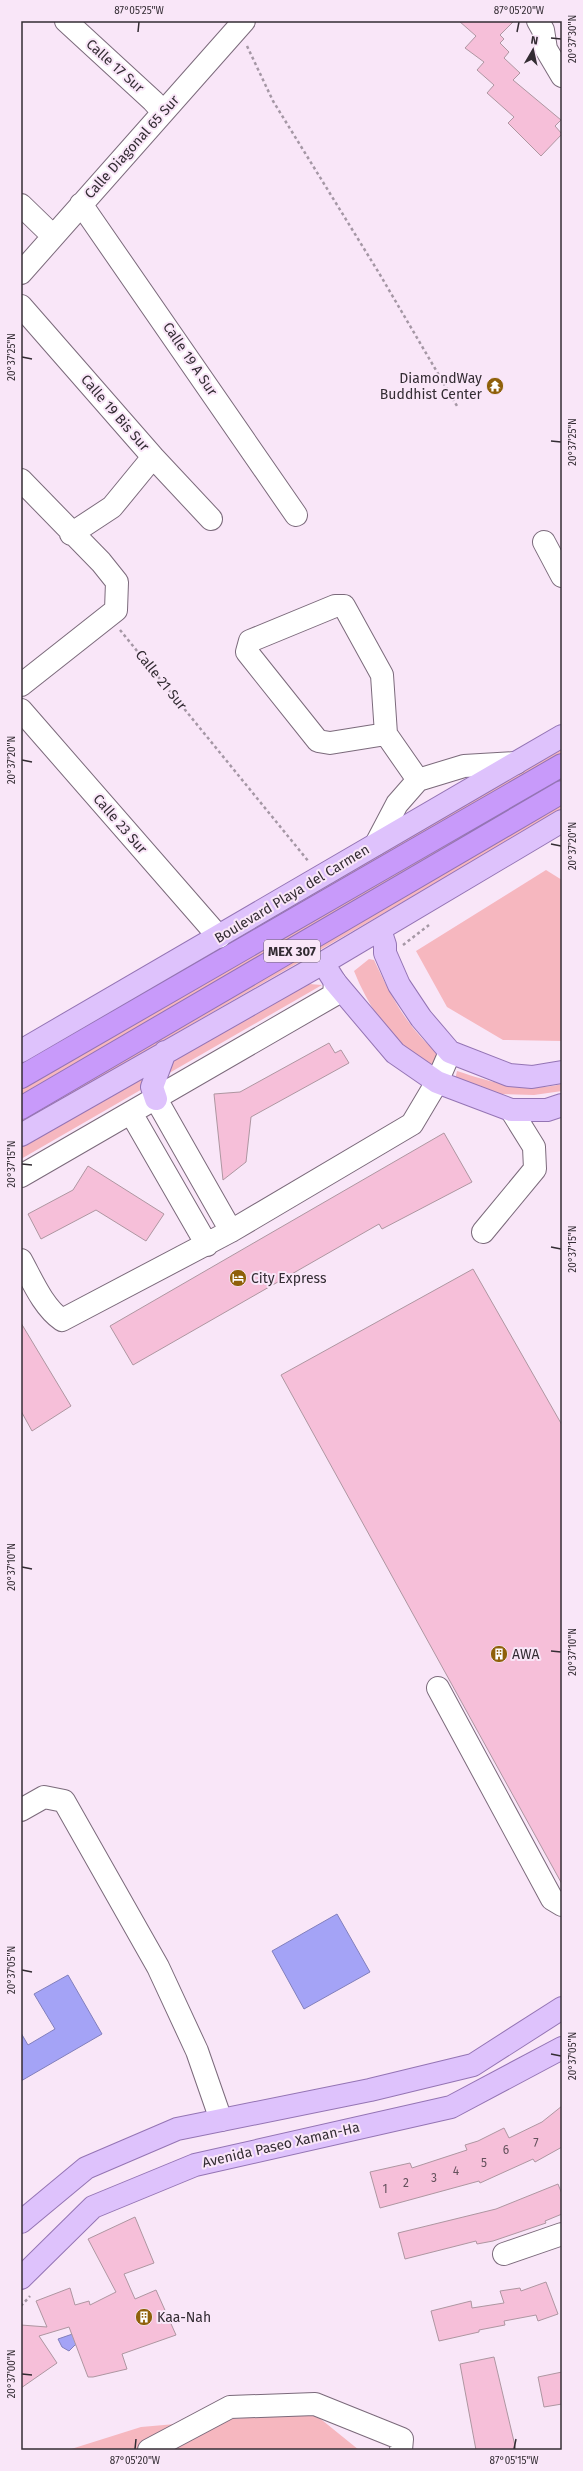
<svg xmlns="http://www.w3.org/2000/svg" width="583" height="2471" viewBox="0 0 583 2471" font-family="'Fira Sans',sans-serif">
<rect width="100%" height="100%" fill="#f9e6f8"/>
<!-- green -->
<path fill="#f6b7bf" d="M562,748V753L548,761L21,1066V1062Z
M562,776V782L21,1095V1089Z
M562,803V810L21,1123V1117Z
M546,870L562,880V1041L503,1040L447,1007L416,951Z
M369,959L374,960C391,996 409,1032 442,1056L430,1071C395,1045 370,1011 354,971Z
M309,984L322,985L164,1076L170,1060Z
M150,1070L144,1088L21,1159V1146Z
M457,1071C490,1082 527,1093 562,1084V1091L534,1095L497,1094L455,1080Z
M312,2412L359,2450H68L141,2427Z"/>
<!-- water -->
<path fill="#a4a3f6" stroke="#827fbc" d="M337,1914L370,1972L304,2009L272,1951Z
M68,1975L102,2034L21,2081V2033L28,2045L55,2029L34,1994Z
M90,2328L93,2340L75,2345L69,2351L62,2347L58,2339Z"/>
<!-- building -->
<path fill="#f6bfd9" stroke="#ae96a1" d="M459,21H514L500,35L504,39L500,43L509,52L504,58L520,73L513,80L561,120L555,126L562,134L541,156L508,123L514,117L487,93L494,85L477,70L484,62L465,48L476,36Z
M329,1043L335,1053L341,1050L349,1063L251,1117L246,1162L223,1180L214,1094L240,1092Z
M444,1133L472,1182L382,1229L379,1224L133,1365L110,1326Z
M88,1166L164,1214L146,1241L96,1210L41,1239L28,1214L73,1190Z
M473,1269L562,1425V1884L281,1375Z
M21,1323L71,1406L32,1431L21,1411Z
M562,2106V2147L535,2162L533,2159L480,2183L479,2181L380,2208L370,2172L410,2163L412,2168L467,2150L465,2145L478,2141L504,2128L509,2138L542,2122Z
M558,2184L562,2194V2214L545,2221L546,2223L493,2241L477,2244L476,2241L405,2259L398,2233L496,2209Z
M135,2217L154,2263L124,2274L135,2299L156,2290L176,2335L122,2354L127,2369L93,2377H88L69,2327L39,2336L57,2363L21,2388V2325L47,2327L36,2301L70,2288L75,2305L89,2301L90,2305L116,2292L88,2239Z
M546,2282L558,2314L538,2321L536,2315L504,2321L505,2325L479,2330V2332L439,2341L431,2311L471,2301L472,2308L504,2303L500,2291L520,2288L521,2291Z
M494,2357L516,2450H476L460,2364Z
M562,2372V2404L544,2407L538,2377Z"/>
<g fill="none" stroke-linecap="round" stroke-linejoin="round">
<defs>
<path id="minor" d="M66,21L153,101L163,112
M538,21L543,30L546,49L562,76
M81,204L296,515
M21,205L53,236
M21,273L244,21
M21,306L153,457L211,519
M21,480L101,562L117,582L116,610L21,685
M71,534L112,507L153,457
M544,542L562,576
M21,710L219,937
M386,734L382,675L344,606H335L250,641L247,652L318,741L330,743L386,734L418,780
M376,844L397,804L418,780L464,766L516,763
M156,1099L231,1231
M131,1113L207,1245
M21,1176L334,995L335,982
M483,1232L535,1169L534,1147L511,1110
M21,1260C32,1280 43,1307 62,1320L231,1231L412,1124L437,1082L450,1052
M438,1688L552,1899L562,1905
M21,1810L44,1797L64,1801L158,1967L197,2051L221,2120
M504,2254L562,2234
M149,2450L230,2407L315,2404L402,2439L401,2450"/>
<path id="major" d="M380,930L385,945V953L399,985L421,1018L450,1052L509,1075L532,1077L562,1072
M323,963L335,982L395,1053L437,1082L511,1110H547L562,1105
M21,1051L562,736
M156,1099L152,1087L165,1052
M21,1135L323,963L562,821
M21,2222L86,2168L177,2129L370,2090L473,2065L562,2008
M21,2278L93,2207L195,2165L451,2107L562,2048"/>
<path id="highway" d="M21,1077L562,765
M21,1108L562,792"/>
</defs>
<!-- minor casing -->
<use href="#minor" stroke="#7b6a7b" stroke-width="24"/>
<!-- major casing -->
<use href="#major" stroke="#9474b4" stroke-width="24"/>
<!-- highway casing -->
<use href="#highway" stroke="#9474b4" stroke-width="24"/>
<!-- path -->
<path stroke="#a597a5" stroke-width="2.5" stroke-dasharray="3 3" stroke-linecap="butt" d="M247,46L273,101L379,273L457,406
M120,630L309,862
M403,945L429,925
M21,2306L30,2296"/>
<!-- minor -->
<use href="#minor" stroke="#fff" stroke-width="22"/>
<!-- major -->
<use href="#major" stroke="#dec2fc" stroke-width="22"/>
<!-- highway -->
<use href="#highway" stroke="#c89afa" stroke-width="22"/>
</g>
<!-- ticks -->
<path fill="none" stroke="#332c33" stroke-width="1.5" d="M138,32L139,22M517,32L519,22M551,38L561,39M22,357L32,359M551,441L561,442M22,760L32,762M551,844L561,846M22,1164L32,1165M551,1247L561,1249M22,1567L32,1569M551,1651L561,1652M22,1970L32,1972M551,2054L561,2056M22,2374L32,2375M135,2449L136,2439M514,2449L516,2439"/>
<!-- icons -->
<defs>
<symbol id="temple-disc" viewBox="-11 -11 22 22"><circle r="9.5" fill="#8f600a" stroke="#f9e6f8"/><path d="M0-6L5-2H3V0L6.5 2.5H4V6H1.5V3h-3V6H-4V2.5H-6.5L-3 0V-2H-5Z" fill="#fff"/></symbol>
<symbol id="hotel-disc" viewBox="-11 -11 22 22"><circle r="9.5" fill="#8f600a" stroke="#f9e6f8"/><path d="M-6-4.5h1.5V1H6V5H4.5V3h-9V5H-6ZM-4 0a1.8 1.8 0 1 1 3.6 0ZM.5 0V-2.5h3Q6-2.5 6 0Z" fill="#fff"/></symbol>
<symbol id="building-disc" viewBox="-11 -11 22 22"><circle r="9.5" fill="#8f600a" stroke="#f9e6f8"/><path d="M-4-6H4V6H1V3H-1V6H-4ZM-2.5-4.3h1.7v1.8h-1.7ZM.8-4.3h1.7v1.8H.8ZM-2.5-1h1.7V.8h-1.7ZM.8-1h1.7V.8H.8Z" fill="#fff"/></symbol>
</defs>
<g fill-rule="evenodd">
<use href="#temple-disc" x="485" y="376" width="20" height="20"/>
<use href="#hotel-disc" x="228" y="1268" width="20" height="20"/>
<use href="#building-disc" x="489" y="1644" width="20" height="20"/>
<use href="#building-disc" x="134" y="2307" width="20" height="20"/>
</g>
<g text-anchor="middle" dominant-baseline="central" stroke-width="4" stroke-linejoin="round" paint-order="stroke">
<!-- number labels -->
<g font-size="12" fill="#64515c">
<text x="536" y="2143">7</text>
<text x="506" y="2150">6</text>
<text x="484" y="2163">5</text>
<text x="456" y="2171">4</text>
<text x="434" y="2178">3</text>
<text x="406" y="2183">2</text>
<text x="385" y="2189">1</text>
</g>
<!-- shield labels -->
<rect fill="#f9e6f8" stroke="#6e646e" stroke-width="1" x="264" y="940" width="56" height="22" rx="3"/>
<g font-size="13" font-weight="bold" fill="#332c33">
<text x="292" y="951">MEX 307</text>
</g>
<!-- street labels -->
<g font-size="14" fill="#332c33" stroke="#f9e6f8">
<text transform="translate(115 66) rotate(42)">Calle 17 Sur</text>
<text transform="translate(132 147) rotate(-48)">Calle Diagonal 65 Sur</text>
<text transform="translate(190 359) rotate(56)">Calle 19 A Sur</text>
<text transform="translate(115 413) rotate(49)">Calle 19 Bis Sur</text>
<text transform="translate(161 680) rotate(51)">Calle 21 Sur</text>
<text transform="translate(120 824) rotate(49)">Calle 23 Sur</text>
<text transform="translate(292 894) rotate(-31)">Boulevard Playa del Carmen</text>
<text transform="translate(281 2145) rotate(-13)">Avenida Paseo Xaman-Ha</text>
</g>
<!-- poi labels -->
<g font-size="14" fill="#332c33" stroke="#f9e6f8" text-anchor="start">
<text x="482" y="378" text-anchor="end">DiamondWay<tspan x="482" dy="16">Buddhist Center</tspan></text>
<text x="251" y="1278">City Express</text>
<text x="512" y="1654">AWA</text>
<text x="157" y="2317">Kaa-Nah</text>
</g>
</g>
<!-- border -->
<rect width="583" height="2471" fill="none" stroke="#f9e6f8" stroke-width="44"/>
<!-- north arrow -->
<g transform="translate(533 50) rotate(9)" stroke="#f9e6f8" stroke-width="3" paint-order="stroke">
<path d="M0-3L7 15L0 10L-7 15Z" fill="#332c33"/>
<text y="-6" font-size="11" font-weight="bold" text-anchor="middle" fill="#332c33">N</text>
</g>
<rect x="22" y="22" width="539" height="2427" fill="none" stroke="#332c33" stroke-width="1.5"/>
<g font-size="10" text-anchor="middle" fill="#332c33">
<text x="139" y="14">87°05'25"W</text>
<text x="519" y="14">87°05'20"W</text>
<text transform="translate(572 39) rotate(-90)" y="4">20°37'30"N</text>
<text transform="translate(11 357) rotate(-90)" y="4">20°37'25"N</text>
<text transform="translate(572 442) rotate(-90)" y="4">20°37'25"N</text>
<text transform="translate(11 760) rotate(-90)" y="4">20°37'20"N</text>
<text transform="translate(572 846) rotate(-90)" y="4">20°37'20"N</text>
<text transform="translate(11 1164) rotate(-90)" y="4">20°37'15"N</text>
<text transform="translate(572 1249) rotate(-90)" y="4">20°37'15"N</text>
<text transform="translate(11 1567) rotate(-90)" y="4">20°37'10"N</text>
<text transform="translate(572 1652) rotate(-90)" y="4">20°37'10"N</text>
<text transform="translate(11 1970) rotate(-90)" y="4">20°37'05"N</text>
<text transform="translate(572 2056) rotate(-90)" y="4">20°37'05"N</text>
<text transform="translate(11 2374) rotate(-90)" y="4">20°37'00"N</text>
<text x="135" y="2464">87°05'20"W</text>
<text x="514" y="2464">87°05'15"W</text>
</g>
</svg>
